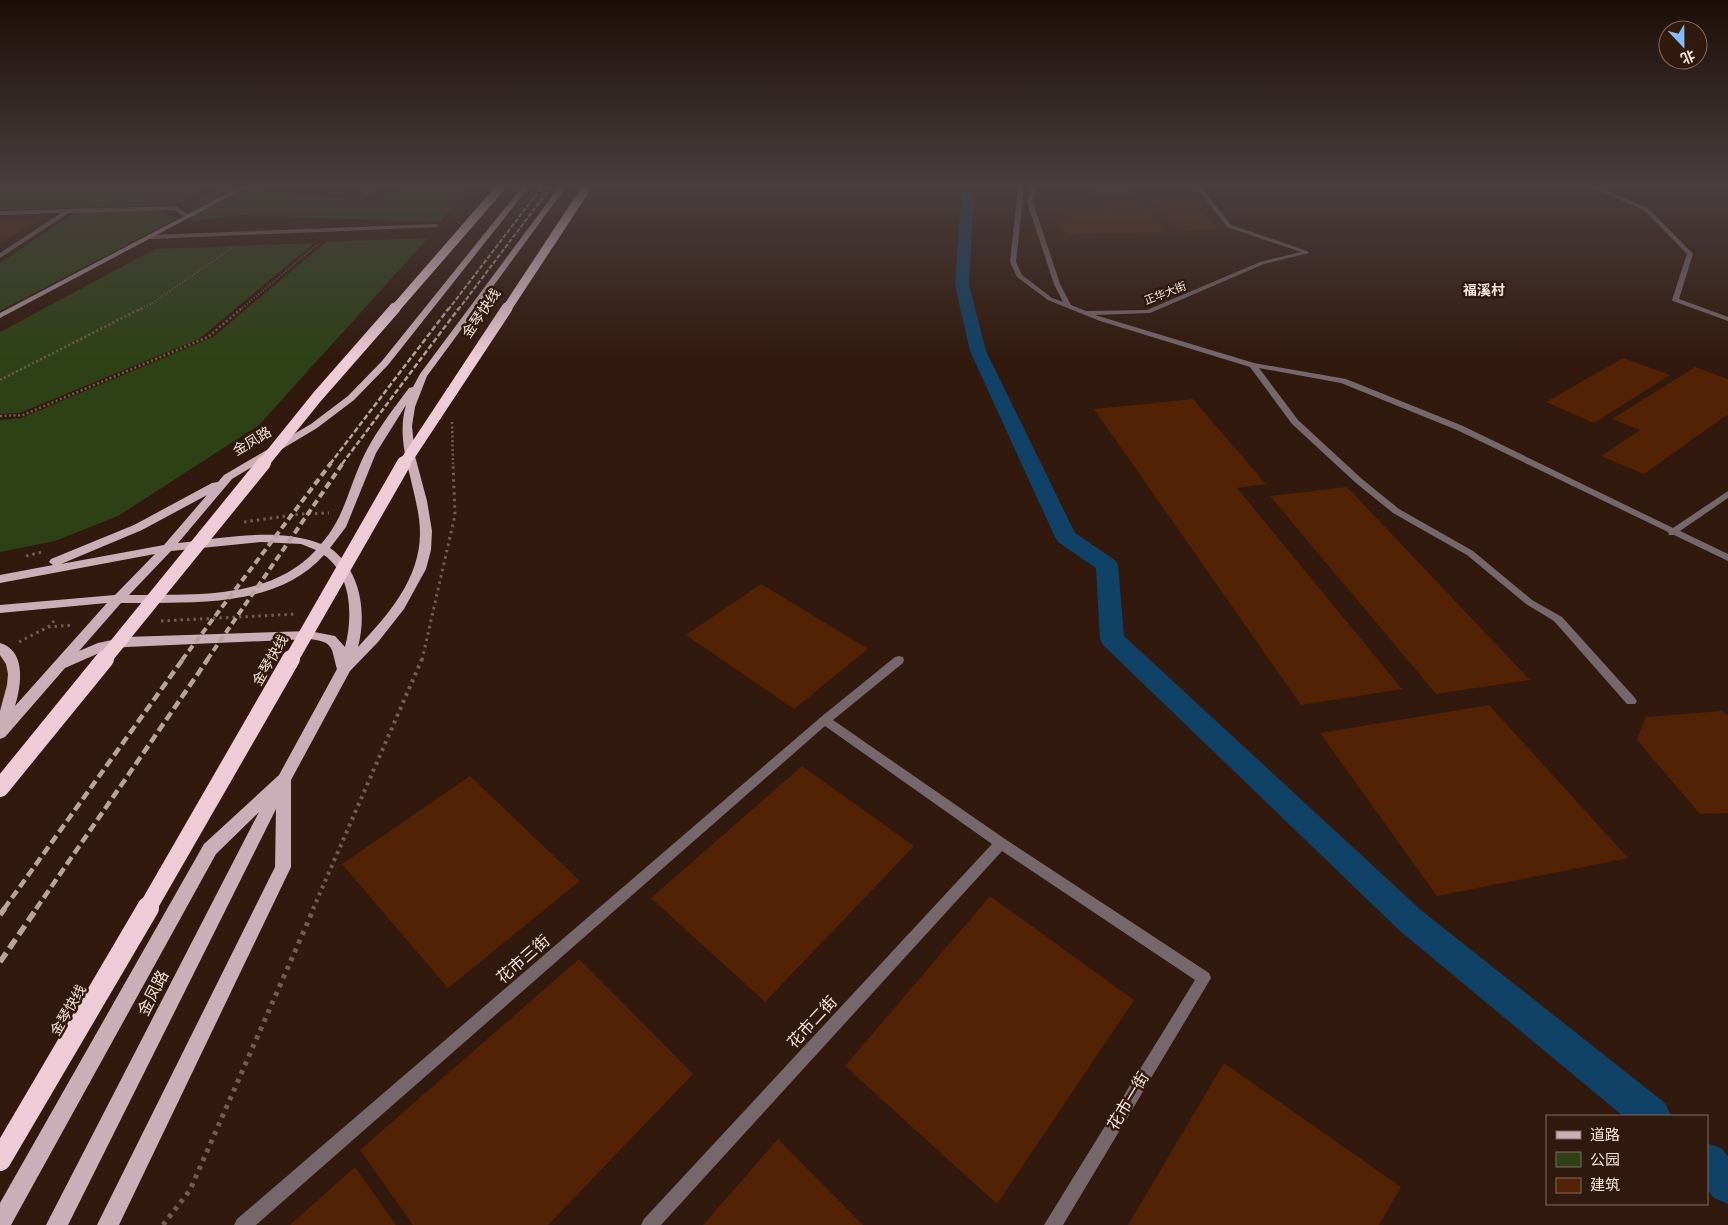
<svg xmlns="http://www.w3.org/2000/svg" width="1728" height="1225" viewBox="0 0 1728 1225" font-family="Poppins,'Noto Sans SC',sans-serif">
<rect width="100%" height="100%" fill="#32190d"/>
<!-- built -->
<path fill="#3c1e0e" d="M281,187H392L375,198L277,190Z
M1035,187H1202L1241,235L1032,241Z
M0,648L14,668L0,732Z"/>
<!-- green -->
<path fill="#2e4116" d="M4,187H211L176,205L0,210V190Z
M220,187H278L270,192L378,201L400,187H473L440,222L239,215L191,221L192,202Z
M156,211L178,218L0,311V263L74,213Z
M428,238L259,425L118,516L55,541L0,552V420L21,418L213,337L326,242Z
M314,243L199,339L20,413L0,414V332L155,249Z"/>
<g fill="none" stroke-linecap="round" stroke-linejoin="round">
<!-- canal -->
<path fill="#104167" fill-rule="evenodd" d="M962,187H974L969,285L986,351L1075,533L1115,560L1118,565L1124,636L1422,911L1665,1103L1671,1116H1623L1400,931L1103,645L1100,639L1096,568L1058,542L1055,537L970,351L955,285Z
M1707,1143L1721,1148L1728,1156V1204L1714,1198L1707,1190Z"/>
</g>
<!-- building -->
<path fill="#532104" d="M1090,187H1128L1165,231L1066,235L1058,222L1071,221L1066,213L1109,212Z
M1182,193L1219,229L1179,231L1146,194Z
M39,220L0,244V221Z
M1623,358L1670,375L1594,423L1546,402Z
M1695,367L1728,379V414L1644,474L1601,456L1640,430L1612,419Z
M1193,399L1266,484L1237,488L1402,689L1301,705L1094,409Z
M1347,487L1530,680L1436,694L1270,496Z
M761,584L868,649L794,709L686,635Z
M1489,705L1628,858L1437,896L1320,733Z
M1721,711L1728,715V813L1700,814L1637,740L1646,717Z
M802,766L914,846L765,1002L651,898Z
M470,776L580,881L448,988L342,864Z
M990,896L1134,1000L997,1204L845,1066Z
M579,959L693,1074L548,1225H413L360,1150Z
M1224,1063L1401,1187L1379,1225H1128Z
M778,1139L863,1225H703Z
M355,1167L396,1225H290Z"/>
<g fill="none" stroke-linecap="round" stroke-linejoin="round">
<!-- path-far4 -->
<path stroke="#725b51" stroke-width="2" stroke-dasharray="1 2" stroke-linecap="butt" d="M337,187L354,189
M0,193L10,187
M139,310L154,302L232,248
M240,310L318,244"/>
<!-- path-far3 -->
<path stroke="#725b51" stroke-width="2.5" stroke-dasharray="2 2.5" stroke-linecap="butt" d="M0,380L142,308
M0,416L23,415L208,337L242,308
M452,422L453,464"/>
<!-- path-far2 -->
<path stroke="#725b51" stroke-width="3" stroke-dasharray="2.5 4" stroke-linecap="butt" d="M244,522L300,514L329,513
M26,556L42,552
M161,621L297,614
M48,627L72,625
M19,642L48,627L54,621
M422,660L455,515L453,463"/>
<!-- path-far1 -->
<path stroke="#725b51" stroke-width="4" stroke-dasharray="3 4.5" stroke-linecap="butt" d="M313,909L422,659"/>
<!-- path -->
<path stroke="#725b51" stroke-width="5" stroke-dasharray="4 5.5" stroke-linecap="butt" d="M163,1225L190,1190L314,908"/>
<!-- lane -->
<path fill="#76676c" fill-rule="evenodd" d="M372,187H378L367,195H363V193Z
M176,206L190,216V218H186L175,210L69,213L0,258V253L61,213L0,215V211Z
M436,224L438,225V227L151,239L148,237L151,235Z
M899,656L903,657L904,660L903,663L833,720L1005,839L1209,973L1211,978L1063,1225H1044L1195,980L1002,851L661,1225H641L644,1219L992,844L825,726L256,1225H234L237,1219L821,717L895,657Z"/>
<!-- street -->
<path fill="#76676c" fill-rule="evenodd" d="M1018,187H1024L1016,262L1022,275L1052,298L1063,302L1054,284L1027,202L1031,187H1036L1033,202L1060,284L1071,305L1086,311L1147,310L1260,262L1301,252L1227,227L1196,187H1201L1231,225L1307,251L1309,253L1264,264L1150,313L1095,315L1254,363L1346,379L1463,426L1673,528L1728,491V498L1680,531L1728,554V561L1674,535H1669L1668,532L1457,430L1341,383L1259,368L1298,420L1362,479L1399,509L1473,551L1532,600L1562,617L1635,698L1637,701L1635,704H1627L1554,621L1526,604L1467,555L1393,513L1356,483L1292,424L1250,367L1100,321L1048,300L1017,277L1010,262Z
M1589,187H1597L1648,208L1693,254L1679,299L1728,317V321L1673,301L1672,300L1687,254L1644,210Z"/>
<!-- secondary -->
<path fill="#a78f97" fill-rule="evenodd" d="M240,187H247L0,318V313Z"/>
<!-- primary -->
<path fill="#ccaeb9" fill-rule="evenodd" d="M522,187H529L388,365L354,400L317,428L232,479L178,543C226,538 276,527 321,544C343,520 348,491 361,462C373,435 391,412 409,388L413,387L420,374L559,187H566L427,376L415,407L412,426L415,456L427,501L432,531L431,550L426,569L404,609L378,642L350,671L291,780V867L119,1225H97L275,867L276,809L68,1225H46L259,812L216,854L11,1225H0V1203L204,844L279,775L337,669C331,648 335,642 309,639L126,647L106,650L65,668L5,737L0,739V711L7,685L8,674L6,664L0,655V643C27,651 21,686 15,706L107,603L0,613V605L115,595L155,554L0,583V575L53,565L49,562L51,559L134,525L212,483L218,482L224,475L311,424L348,396L382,361ZM406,405C399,428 404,453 410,476C414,494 420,514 420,533C420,579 388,615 358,647C367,613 361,570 330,548L346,527L376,453ZM207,495L164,545L61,564L142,530ZM261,542L301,544L316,550C269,601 192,594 129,595L171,551ZM324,555C352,575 353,617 345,647L335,636L309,631L126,637L98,643L79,651L121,603C188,602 275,610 324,555Z"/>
<!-- rail-far4 -->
<path stroke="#b7a49b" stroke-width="2" stroke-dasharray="4.5 2" stroke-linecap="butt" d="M448,310L542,187
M458,310L551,187"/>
<!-- rail-far3 -->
<path stroke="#b7a49b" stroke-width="2.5" stroke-dasharray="5.5 2.5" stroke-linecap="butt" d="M330,464L449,308
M342,464L459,308"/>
<!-- rail-far2 -->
<path stroke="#b7a49b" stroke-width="4" stroke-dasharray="7 4" stroke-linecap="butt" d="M182,660L331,463
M207,660L343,463"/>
<!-- rail-far1 -->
<path stroke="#b7a49b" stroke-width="4.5" stroke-dasharray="9 4.5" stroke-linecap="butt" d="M4,909L183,659
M36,909L208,659"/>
<!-- rail -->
<path stroke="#b7a49b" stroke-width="5.5" stroke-dasharray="11 5.5" stroke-linecap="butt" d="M0,915L5,908
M0,962L37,908"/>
<!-- highway-bridge-far4 -->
<path stroke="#efcbd8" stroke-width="9" d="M394,310L501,187
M506,310L587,187"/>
<!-- highway-bridge-far3 -->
<path stroke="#efcbd8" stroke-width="11" d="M263,464L317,397L395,308
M404,464L507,308"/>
<!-- highway-bridge-far2 -->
<path stroke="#efcbd8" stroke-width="14" d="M104,660L264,463
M291,660L404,463"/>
<!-- highway-bridge-far1 -->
<path stroke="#efcbd8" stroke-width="18" d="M0,788L105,659
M147,909L291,659"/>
<!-- highway-bridge -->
<path stroke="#efcbd8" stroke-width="22" d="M0,1160L148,908"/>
</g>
<!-- sky -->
<linearGradient id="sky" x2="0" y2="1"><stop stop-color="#1c0e07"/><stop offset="0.52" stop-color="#493e40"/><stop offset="1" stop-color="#493e40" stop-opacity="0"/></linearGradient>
<rect width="1728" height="359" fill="url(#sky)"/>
<g text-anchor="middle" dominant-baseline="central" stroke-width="5" stroke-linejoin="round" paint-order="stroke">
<!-- far-street labels -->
<g font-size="11" fill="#f6e5dd" stroke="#32190d">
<text transform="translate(1165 293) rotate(-21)">正华大街</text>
</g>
<!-- far-quarter labels -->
<g font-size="14" font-weight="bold" fill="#f6e5dd" stroke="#32190d">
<text x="1484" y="290">福溪村</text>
</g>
<!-- street labels -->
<g font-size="14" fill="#f6e5dd" stroke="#32190d">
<text transform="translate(481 313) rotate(-56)">金琴快线</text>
<text transform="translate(252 441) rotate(-31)">金凤路</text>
<text transform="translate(270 660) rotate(-60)">金琴快线</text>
<text transform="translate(68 1010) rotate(-60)">金琴快线</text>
</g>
<!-- near-street labels -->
<g font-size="16" fill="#f6e5dd" stroke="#32190d">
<text transform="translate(523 959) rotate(-41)">花市三街</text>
<text transform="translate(153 993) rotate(-63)">金凤路</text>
<text transform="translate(812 1022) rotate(-47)">花市二街</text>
<text transform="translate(1128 1101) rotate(-59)">花市一街</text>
</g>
</g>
<!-- legend -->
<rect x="1546" y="1115" width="162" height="90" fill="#32190d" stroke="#806b60"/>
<rect x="1556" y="1131" width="25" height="8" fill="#ccaeb9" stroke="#806b60"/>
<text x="1590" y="1140" font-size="15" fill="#f6e5dd">道路</text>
<rect x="1556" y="1152" width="25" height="15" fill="#2e4116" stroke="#806b60"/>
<text x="1590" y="1165" font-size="15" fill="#f6e5dd">公园</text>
<rect x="1556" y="1178" width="25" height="15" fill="#532104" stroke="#806b60"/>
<text x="1590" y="1190" font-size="15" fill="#f6e5dd">建筑</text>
<!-- north arrow -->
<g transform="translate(1683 45) rotate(158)"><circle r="24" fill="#32190d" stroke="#806b60"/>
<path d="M0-4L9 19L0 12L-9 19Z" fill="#84bcfb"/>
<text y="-8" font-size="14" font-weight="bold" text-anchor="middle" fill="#f6e5dd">北</text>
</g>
</svg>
